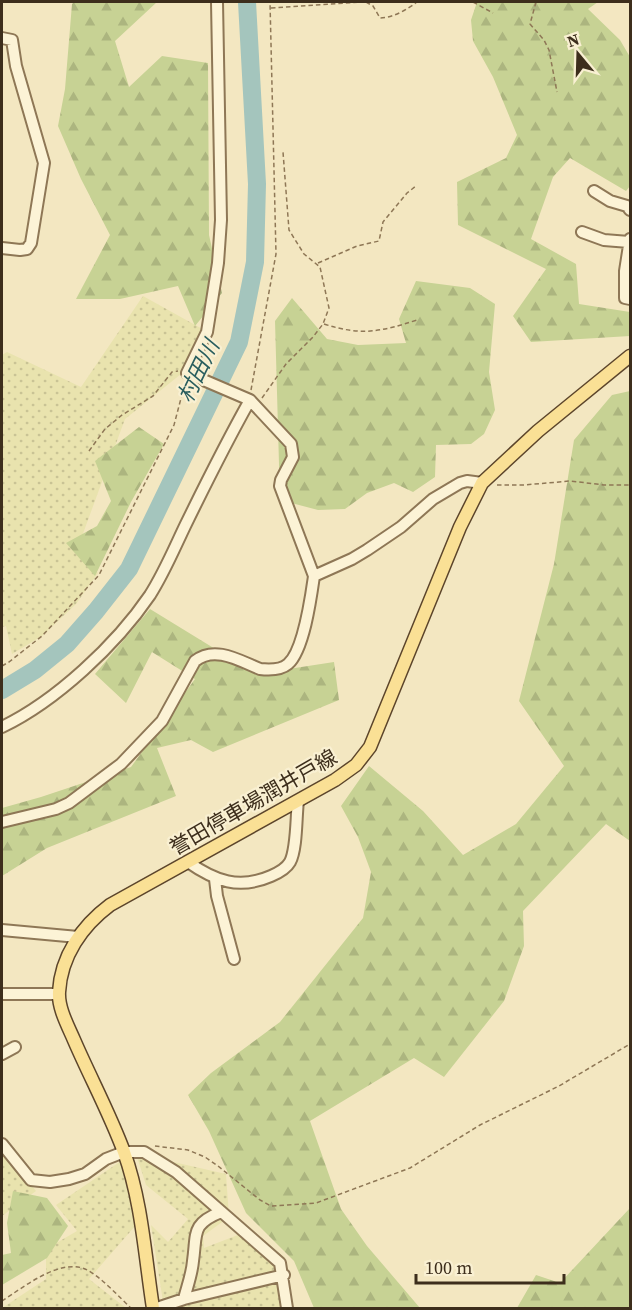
<svg xmlns="http://www.w3.org/2000/svg" width="632" height="1310" viewBox="0 0 632 1310" font-family="'Source Serif 4','Noto Sans JP',serif">
<defs>
<pattern id="farmland-dots" width="8" height="8" patternUnits="userSpaceOnUse" patternTransform="scale(1.5)"><rect width="8" height="8" fill="#e9e3ae"/><path d="M2 2h.1M6 6h.1" fill="none" stroke="#c9c395" stroke-width="1.8" stroke-linecap="round"/></pattern>
<pattern id="forest-firs" width="22" height="20" patternUnits="userSpaceOnUse" patternTransform="scale(1.5)"><rect width="22" height="20" fill="#c7d294"/><path d="M5 1l3.5 6h-7zM16 11l3.5 6h-7z" fill="#acb57f"/></pattern>
</defs>
<rect width="100%" height="100%" fill="#f3e7c1"/>
<!-- farmland -->
<path fill="url(#farmland-dots)" d="M143,296L206,331L186,370L125,419L77,550L98,573L76,604L42,636L12,654L6,626L2,627V355L7,352L81,387Z
M2,1149L36,1191L2,1216Z
M147,1156L226,1174L229,1217L203,1236L204,1248L243,1233L278,1269L282,1308H164L151,1225L168,1242L188,1219L146,1185L137,1157Z
M121,1161L129,1189L136,1225L89,1279L126,1308H2L46,1279V1249L77,1231L56,1205Z"/>
<!-- forest -->
<path fill="url(#forest-firs)" d="M74,2H157L115,41L129,87L162,56L208,63L209,235L222,293L195,326L178,286L120,299H76L110,235L81,179L58,126L65,89L72,4Z
M477,2H598L588,9L620,40L630,57V186L626,191L570,158L553,177L531,239L576,264L579,304L630,312V336L531,342L513,316L546,269L458,225L457,182L506,158L517,135L493,77L473,41L471,20Z
M416,281L470,288L495,304L489,372L495,410L484,434L471,444L436,445L435,477L413,492L394,483L367,493L345,509L318,510L280,500L275,321L292,298L327,339L358,345L406,343L399,319Z
M630,391V841L606,824L523,911L524,946L504,1001L444,1077L414,1058L310,1121L341,1209L367,1246L420,1308H314L294,1261L246,1213L209,1131L188,1095L211,1073L280,1022L363,918L371,872L358,837L341,806L369,766L423,811L463,855L516,824L564,766L519,701L554,564L574,440L612,395Z
M139,427L164,444L131,502L95,576L66,543L97,526L111,501L95,461Z
M150,609L256,674L334,662L339,700L213,752L191,740L157,748L176,796L47,848L2,876V808L41,797L131,767L195,679L152,652L126,703L95,674Z
M13,1191L47,1198L68,1226L47,1258L2,1285V1255L11,1253L7,1223Z
M630,1208V1308H517L536,1275L560,1283Z"/>
<g fill="none" stroke-linecap="round" stroke-linejoin="round">
<!-- river -->
<path stroke="#a4c5bd" stroke-width="18" d="M2,690L35,670L67,644L96,611L129,569L239,342L255,262L257,184L247,2"/>
<defs>
<path id="minor" d="M217,2L221,220L218,263L207,332L187,373L250,400L291,444L293,457L281,480L280,486L314,576
M2,38L12,40L16,66L44,163L31,243L27,249L20,250L2,248
M594,191L610,201L627,206L630,210
M582,232L604,240L629,242
M630,239L625,271V298L630,299
M2,727C56,701 116,645 150,595C164,573 174,549 185,526C206,483 227,441 250,400
M2,822L56,809L69,803L121,764L162,721L195,661C215,645 240,661 260,669C269,670 281,670 288,664C304,650 311,597 314,576L352,559L367,550L401,527L433,499L460,483L467,481L482,483
M188,862C215,881 239,890 271,876C278,873 286,869 290,862C297,849 296,817 298,801
M215,879L217,896L234,959
M2,930L78,937
M2,994H59
M2,1054L15,1047
M2,1144L31,1180L50,1182L69,1179L85,1174L106,1159L124,1152H144L176,1172L280,1263L287,1308
M184,1299C187,1287 192,1274 193,1261C197,1233 191,1224 221,1212
M157,1308L184,1299L284,1275"/>
<path id="major" d="M153,1308C145,1257 142,1202 124,1152C110,1114 90,1077 74,1040C68,1026 58,1008 59,992C61,956 82,926 110,905L335,780L356,765L370,747L460,527L482,483L538,431L630,356"/>
</defs>
<!-- minor casing -->
<use href="#minor" stroke="#8e7756" stroke-width="14"/>
<!-- major casing -->
<use href="#major" stroke="#5c452b" stroke-width="15"/>
<!-- path -->
<path stroke="#8e7756" stroke-width="1.5" stroke-dasharray="4.5 3" stroke-linecap="butt" d="M366,2L373,6L380,18C393,18 408,9 417,2
M473,2L493,13
M536,2L530,24L544,40L549,50L557,92
M271,8L362,2
M318,263L357,246L379,241L383,222L407,193L416,186
M324,324C361,336 380,332 417,320
M251,390L276,254L270,2
M262,398L286,364L313,337L323,324L329,308L320,267L304,254L289,230L283,152
M89,451L105,429L122,415L153,396L172,372L178,371
M497,485H524L570,481L604,485H630
M2,666L9,662L42,636L99,575L174,425L185,383
M155,1146L188,1150L205,1157L218,1166L260,1200L271,1206L316,1203L410,1168L480,1125L559,1086L630,1044
M2,1301C24,1287 63,1255 89,1271C103,1279 119,1297 131,1308"/>
<!-- minor -->
<use href="#minor" stroke="#fcf3d6" stroke-width="10"/>
<!-- major -->
<use href="#major" stroke="#fae095" stroke-width="12"/>
</g>
<g text-anchor="middle" dominant-baseline="central" stroke-width="4.5" stroke-linejoin="round" paint-order="stroke">
<!-- street labels -->
<g font-size="21" fill="#3d2e1c" stroke="#f9f0d2">
<text transform="translate(253 802) rotate(-30)">誉田停車場潤井戸線</text>
</g>
<!-- water labels -->
<g font-size="22" font-style="italic" fill="#2a5e5e" stroke="#f9f0d2">
<text transform="translate(198 371) rotate(-64)">村田川</text>
</g>
</g>
<!-- border -->
<rect width="632" height="1310" fill="none" stroke="#3d2e1c" stroke-width="6"/>
<!-- north arrow -->
<g transform="translate(578 54) rotate(341)" stroke="#f9f0d2" stroke-width="4.5" paint-order="stroke">
<path d="M0-4.5L10 22L0 15L-10 22Z" fill="#3d2e1c"/>
<text y="-9" font-size="16" font-weight="bold" text-anchor="middle" fill="#3d2e1c">N</text>
</g>
<!-- scale -->
<path d="M416 1274v9h148v-9" fill="none" stroke="#3d2e1c" stroke-width="3"/>
<text x="425" y="1274" font-size="18" fill="#3d2e1c" stroke="#f9f0d2" stroke-width="4.5" paint-order="stroke">100 m</text>
</svg>
